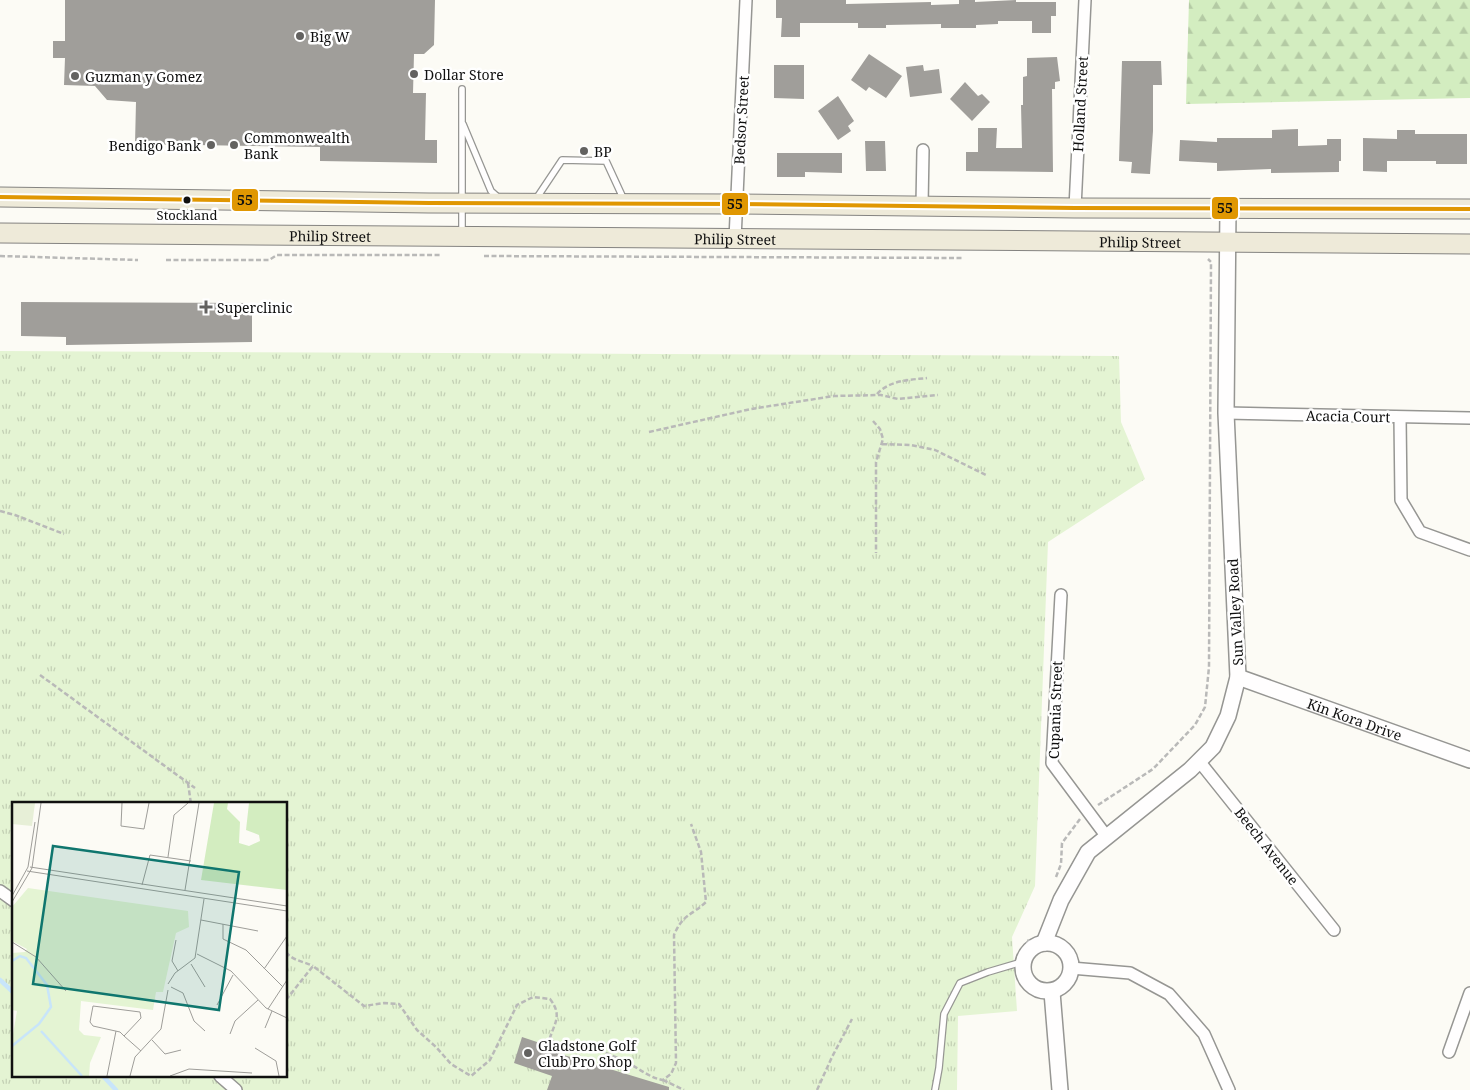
<svg xmlns="http://www.w3.org/2000/svg" width="1470" height="1090" viewBox="0 0 1470 1090" font-family="'Noto Serif',serif">
<defs>
<pattern id="grass-tufts" width="24" height="20" patternUnits="userSpaceOnUse" patternTransform="scale(1.25)"><rect width="24" height="20" fill="#e4f4d3"/><path d="M3 7l-1-3M5 7V3M7 7l1-3M15 17l-1-3M17 17v-4M19 17l1-3" fill="none" stroke="#c3d0b4"/></pattern>
<pattern id="forest-firs" width="22" height="20" patternUnits="userSpaceOnUse" patternTransform="scale(1.25)"><rect width="22" height="20" fill="#d3edc0"/><path d="M5 1l3.5 6h-7zM16 11l3.5 6h-7z" fill="#b4caa4"/></pattern>
</defs>
<rect width="100%" height="100%" fill="#fcfbf5"/>
<!-- grass -->
<path fill="url(#grass-tufts)" fill-rule="evenodd" d="M0,351L1119,356L1121,422L1145,479L1048,542L1035,886L1012,937L1017,1011L958,1016L957,1090H0ZM14,804H286V1076H14Z"/>
<!-- forest -->
<path fill="url(#forest-firs)" d="M1189,0H1470V98L1186,104Z"/>
<g fill="none" stroke-linecap="round" stroke-linejoin="round">
<!-- stream -->
<path stroke="#c8e5fa" stroke-width="4.5" d="M0,980L14,993
M103,1076L116,1090"/>
</g>
<!-- building -->
<path fill="#a09e9a" d="M65,0H435L434,45L424,54H414L413,93H426L425,140H437V163L320,161V147L135,144L136,102L107,100L95,86L64,85L65,58H53V41H65Z
M776,0H846V4L931,2V5L959,4V0H975V2L1016,0V2H1056V16H1051V33H1032V21H998V24L976,25V28H941V24L886,25V28H858V23H800V37H781L782,18H776Z
M869,54L902,76L886,98L869,87L866,91L851,80Z
M1057,57L1060,81L1055,82V89H1052L1053,172L966,171V152H978V128H997L996,148H1022L1021,105H1023V77L1027,76V58Z
M1122,61H1161L1162,85H1153V131L1150,174L1131,173L1132,162L1119,161Z
M774,65H804V99L774,98Z
M923,65L924,71L939,69L942,93L910,97L906,67Z
M965,82L978,96L982,94L990,102L972,121L950,99Z
M838,96L854,121L848,126L851,131L838,140L818,111Z
M1298,129V146L1327,145V139H1341V161H1339V172L1271,173V169L1217,171V163L1179,161L1180,140L1217,142V138H1272V130Z
M1397,130H1415V134H1467V164H1436V161H1387V172L1363,171V138L1397,139Z
M865,141H885L886,171H866Z
M777,153H842V173L805,172V177H777Z
M21,302L252,303V342L66,345V337L21,336Z
M522,1037L546,1045L544,1049L669,1087V1090H547L552,1076L514,1063Z"/>
<g fill="none" stroke-linecap="round" stroke-linejoin="round">
<defs>
<path id="service" d="M462,89V234
M463,124L491,191L499,198
M536,199L562,160L606,161L624,200
M935,1090L939,1068L944,1014L960,983L988,972L1022,962"/>
<path id="minor" d="M922,205L923,150
M1075,208L1085,0
M735,239L746,0
M1226,413L1470,418
M1400,417L1401,500L1420,532L1470,550
M1061,595L1052,763L1107,837
M1199,761L1334,930
M0,891L14,901
M1071,968L1130,973L1169,994L1204,1034L1229,1090
M1449,1052L1470,993
M220,1076L236,1090"/>
<g id="tertiary">
<path id="s1" d="M1238,677L1470,760"/>
<circle cx="1047" cy="967" r="24"/>
<path d="M1044,943L1061,900L1088,852L1190,770L1213,747L1228,716L1238,677L1226,413L1228,209"/>
<path d="M1052,992L1060,1090"/>
</g>
<g id="primary">
<path d="M0,197L429,203L736,204L1075,208L1470,209"/>
<path id="s2" d="M0,233L1470,244"/>
</g>
</defs>
<!-- service casing -->
<use href="#service" stroke="#969693" stroke-width="8"/>
<!-- minor casing -->
<use href="#minor" stroke="#969693" stroke-width="14"/>
<!-- tertiary casing -->
<use href="#tertiary" stroke="#969693" stroke-width="18"/>
<!-- primary casing -->
<use href="#primary" stroke="#848380" stroke-width="21"/>
<!-- path -->
<path stroke="#b9b9b8" stroke-width="2.5" stroke-dasharray="5 2.5" stroke-linecap="butt" d="M0,256L138,260
M484,256L963,258
M166,260H269L277,255H441
M877,394C890,380 909,380 927,378
M873,421L880,429L883,439L876,462V553
M649,432L751,409L834,396L881,395L898,399L938,395
M882,444L911,445L935,450L986,475
M0,511L15,515L64,534
M40,675L195,788
M188,783L191,804
M1098,805L1153,769L1195,725L1205,707L1209,667L1211,262L1208,259
M1056,877L1061,864L1062,843L1080,819
M1024,951L1029,939
M286,952C293,961 303,961 313,966
M286,1000L313,966L364,1006L384,1003L399,1004L417,1030L436,1047L451,1064L471,1076L490,1060L517,1005L533,997L550,999C563,1016 554,1023 549,1041L556,1042L562,1046L563,1055
M562,1046C584,1041 609,1054 628,1063C640,1069 650,1078 663,1080L671,1074L676,1063L674,935C683,914 691,916 706,902L701,852L691,824
M663,1080L684,1090
M817,1090L832,1057L852,1019"/>
<!-- service -->
<use href="#service" stroke="#fffefe" stroke-width="5.5"/>
<!-- minor -->
<use href="#minor" stroke="#fffefe" stroke-width="11"/>
<!-- tertiary -->
<use href="#tertiary" stroke="#fffefe" stroke-width="15"/>
<!-- primary -->
<use href="#primary" stroke="#eeead9" stroke-width="19"/>
<defs>
<path id="bus-1" d="M0,197L429,203L736,204L1075,208L1470,209"/>
</defs>
<!-- bus-1 casing -->
<use href="#bus-1" stroke="#fff" stroke-width="8"/>
<!-- bus-1 -->
<use href="#bus-1" stroke="#e09702" stroke-width="4"/>
</g>
<!-- markers -->
<g fill="#636260" stroke="#fff" stroke-width="2">
<circle cx="300" cy="36" r="5"/>
<circle cx="414" cy="74" r="5"/>
<circle cx="75" cy="76" r="5"/>
<circle cx="211" cy="145" r="5"/>
<circle cx="234" cy="145" r="5"/>
<circle cx="584" cy="151" r="5"/>
<path d="M203.5 299.5h5v5h5v5h-5v5h-5v-5h-5v-5h5z"/>
<circle cx="528" cy="1053" r="5"/>
</g>
<circle fill="#101010" stroke="#fff" stroke-width="2" cx="187" cy="200" r="4.5"/>
<g text-anchor="middle" dominant-baseline="central" stroke-width="5" stroke-linejoin="round" paint-order="stroke">
<!-- bus labels -->
<g font-size="13" fill="#101010" stroke="#fff">
<text x="187" y="215">Stockland</text>
</g>
<!-- poi labels -->
<g font-size="14" fill="#101010" stroke="#fff" text-anchor="start">
<text x="310" y="36">Big W</text>
<text x="424" y="74">Dollar Store</text>
<text x="85" y="76">Guzman y Gomez</text>
<text x="244" y="137">Commonwealth<tspan x="244" dy="16">Bank</tspan></text>
<text x="201" y="145" text-anchor="end">Bendigo Bank</text>
<text x="594" y="151">BP</text>
<text x="217" y="307">Superclinic</text>
<text x="538" y="1045">Gladstone Golf<tspan x="538" dy="16">Club Pro Shop</tspan></text>
</g>
<!-- street labels -->
<g font-size="14" fill="#101010" stroke="#fff">
<text transform="translate(1080 104) rotate(-87)">Holland Street</text>
<text transform="translate(741 120) rotate(-87)">Bedsor Street</text>
<text stroke="none"><textPath href="#s2" startOffset="330">Philip Street</textPath></text>
<text stroke="none"><textPath href="#s2" startOffset="735">Philip Street</textPath></text>
<text stroke="none"><textPath href="#s2" startOffset="1140">Philip Street</textPath></text>
<text transform="translate(1348 416) rotate(1)">Acacia Court</text>
<text transform="translate(1235 612) rotate(-93)">Sun Valley Road</text>
<text transform="translate(1055 710) rotate(-88)">Cupania Street</text>
<text stroke="none"><textPath href="#s1" startOffset="124">Kin Kora Drive</textPath></text>
<text transform="translate(1267 846) rotate(52)">Beech Avenue</text>
</g>
</g>
<!-- overview -->
<g transform="translate(12 802)">
<rect width="275" height="275" fill="#fcfbf5"/>
<path d="M16,86L176,109L177,125L164,131L151,190H144L141,208L69,199L67,228L72,233L89,235L78,261L77,274H0V238L5,209L0,208V151L13,150L15,147L0,139V105Z" fill="#e4f4d3"/>
<path d="M202,1H216L215,7L228,20L227,41L237,44L248,39L247,33L234,28L237,1H275V88L189,78Z" fill="#d3edc0"/>
<path d="M0,1H23L20,24L0,22Z" fill="#e7efd7"/>
<path fill="none" stroke="#c8e5fa" stroke-width="2.5" d="M0,159L8,154L14,156L35,183L39,205L27,222L0,244M29,229L70,274"/>
<path fill="none" stroke="#9e9d99" stroke-width="1" d="M110,1L109,24L132,27L137,1M156,55L162,13L176,1M18,65L275,104M15,69L275,109M130,83L138,53L179,59M173,88L187,1M0,94L16,65L23,20M0,100L20,66L29,1M189,118L246,129M211,122V137L234,148L271,185M164,138L160,159L166,169M0,140L24,155L54,189M185,152L219,169L254,206L275,216M179,162L193,185M252,167L275,134M156,182L163,171L183,156L192,97M159,185L171,191L182,219L193,229M205,203L221,173M256,207L275,178M253,226L260,209M218,232L223,219L246,198M112,234L129,216L128,210L81,204L78,220L81,224L108,230L112,234L129,249M140,238L153,252L169,248M243,246L264,259L267,274M95,274L104,229M118,274L123,255L149,227L156,188M158,274L177,267L240,271"/>
<path fill="#0f766e" fill-opacity="0.15" stroke="#0f766e" stroke-width="2.5" d="M41,44L227,70L207,208L21,182Z"/>
<rect width="275" height="275" fill="none" stroke="#101010" stroke-width="2.5"/>
</g>
<g stroke="#fff" stroke-width="2">
<rect x="231" y="188" width="28" height="24" rx="5" fill="#e09702"/>
<rect x="721" y="192" width="28" height="24" rx="5" fill="#e09702"/>
<rect x="1211" y="196" width="28" height="24" rx="5" fill="#e09702"/>
</g>
<g font-size="14" text-anchor="middle" font-weight="bold" fill="#111">
<text x="245" y="205">55</text>
<text x="735" y="209">55</text>
<text x="1225" y="213">55</text>
</g>
</svg>
